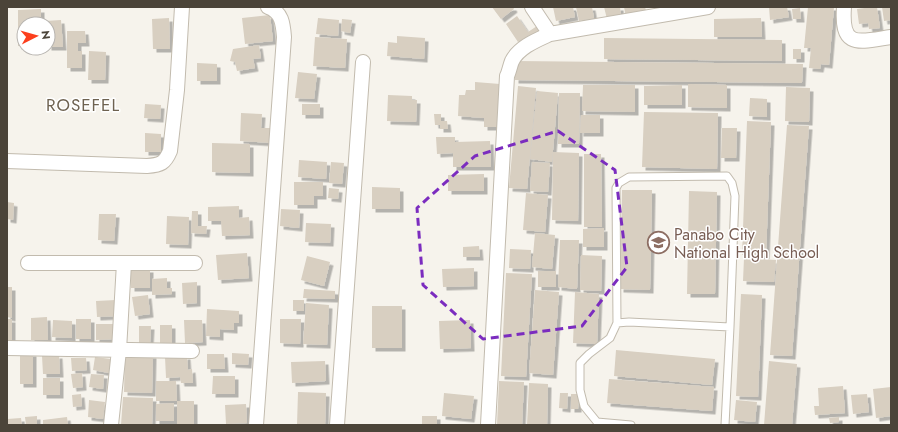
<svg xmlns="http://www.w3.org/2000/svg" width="898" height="432" viewBox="0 0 898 432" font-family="Jost,sans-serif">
<defs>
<filter id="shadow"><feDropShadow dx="3.5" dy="3.5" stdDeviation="0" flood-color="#0004"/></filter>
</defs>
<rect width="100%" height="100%" fill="#f6f3ec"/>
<!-- building -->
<path fill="#d8cfc1" filter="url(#shadow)" d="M492,7H513L514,9L501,19Z
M553,7H573L575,17L556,21Z
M576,7H592L594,18L579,21Z
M604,7H620L621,15L607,19Z
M624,7H645L647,14L626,18Z
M769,7H787L789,17L770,20Z
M808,7H834L829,65L821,64L820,69L809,68L811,48H804Z
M872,7H877L880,28L869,29L868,23L859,24L857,9Z
M882,7H891V20L884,21Z
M800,8L801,19H793L792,9Z
M41,9V24H24V46H18V10Z
M270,15L273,41L245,44L242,18Z
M517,16L528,32L537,26L541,31L531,38L529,35L518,42L506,24Z
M169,18L170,49H153L152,19Z
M318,18L339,20L338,36L316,34Z
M761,18L762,37H714V19Z
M342,19L352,20L350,33L341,31Z
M61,20L63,47H48V24H45V21Z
M67,31H85L86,43H78V51H82V68H67Z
M397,36L425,38L424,59L387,56L388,42L397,43Z
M315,37L347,39L345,68L313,66Z
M604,38L782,40V61L604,59Z
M259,45L261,58L253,59L255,68L237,71L235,62L230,61L233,49Z
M793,49H801V59H793Z
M89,51L106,52L105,80H88Z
M515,61L803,64L802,83L515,80Z
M197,63L217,64V81H197Z
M298,72L317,74L314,99L295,98Z
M475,82L500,84L498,127H484V118L458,116L459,95H465L466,90H475Z
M688,84L727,85V108L688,107Z
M583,85H635V112L582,111Z
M682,85V105H644V86Z
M518,86L536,88L527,189L509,188Z
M786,87L810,88L809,122L785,121Z
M537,91L558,93L552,162L530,159Z
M559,93H580L579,144H558Z
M388,95L412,96V100H417L416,122L387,121Z
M750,98L767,99V117L749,116Z
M145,104L161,105L160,119L144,118Z
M302,104H320V115H302Z
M644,112L718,113L717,169L642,167Z
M241,113L262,114L261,128H272V143L240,141Z
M434,114H441V121H447L448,129H440V125H435Z
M581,115H600V133H580Z
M747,121L771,122L766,256L742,255Z
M787,125L809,126L792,356L770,355Z
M722,128H737L736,158H721Z
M145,133L161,134V152H145Z
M436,137H455V142L490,141L491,167H453V153L437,154Z
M212,143L250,144V173L212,172Z
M553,152L579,153L578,221L552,220Z
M584,154H601L602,227H584Z
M299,160L327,162L326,179L298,177Z
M331,162L344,163L342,184L329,183Z
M532,162L550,163L548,192L530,191Z
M484,174V191H448V175Z
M294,182H323V196H314V205H294Z
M372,187L400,188V209H372Z
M329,188L339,189L338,199L328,198Z
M622,190H652L650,290L620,289Z
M689,191L717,192L715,294H687Z
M526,193L548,195L545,232L523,230Z
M7,202L14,203L13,220L7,219Z
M239,206V218L249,217L250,235L222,236L221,221H208V207Z
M281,209L300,210L299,228L280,226Z
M192,211H198V226H207L206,234L191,233Z
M99,214H116L114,241L98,240Z
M167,216L189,217L188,245L166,244Z
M306,223L331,224L330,243L305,242Z
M604,228V247H583V229Z
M535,233L555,235L552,269L532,267Z
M560,240H579L577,289L558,287Z
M479,246L480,257H463V247Z
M510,249L531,250L530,269L509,268Z
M247,253L249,278L218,280L216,255Z
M581,255L602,256L601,291L580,290Z
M307,256L330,262L324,286L301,280Z
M744,258L776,260L774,282L743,281Z
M474,268V286L443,287L442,269Z
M131,269H150V288H131Z
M538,271H556V287H538Z
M506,273L532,274L526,377L501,376Z
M167,278V288H172V294L152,295V279Z
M197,282V303L183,304L182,283Z
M7,287H12V318L7,317Z
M304,289L335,291V299L303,298Z
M535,290L559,292L553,375L529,373Z
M575,292L599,294L597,344L573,343Z
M741,294L762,295L758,397L736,396Z
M148,295L150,314L135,316L132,297Z
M116,300L117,316L97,317L96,301Z
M293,300H304V311H293Z
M306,303L329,305L327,345L303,344Z
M372,306H402V348H372Z
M207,309L239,311V323H234V330L220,329V337L206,336Z
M47,317L48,340H31V318Z
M7,319H12V340H7Z
M76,319H91V339H76Z
M280,319H301L300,344L280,343Z
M53,320L72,321V338L52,337Z
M184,320H202L203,342L185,343Z
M470,320L471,348L440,349L439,321Z
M96,324H114L115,339L96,340Z
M160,325H172V344H160Z
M139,326H151L150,343H139Z
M616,350L715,359L712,385L614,376Z
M20,353H33V384H20Z
M232,353L249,354L248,365L232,364Z
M125,354L153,355L152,393L124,392Z
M207,354H224L225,369H207Z
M59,355L60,374H43L42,356Z
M187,356L188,370L192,369L193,383H181L180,377L166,378L165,357Z
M95,357L111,359L109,373L93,370Z
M71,358H86L87,370L72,371Z
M325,361L326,381L292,383L291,362Z
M769,361L797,364L792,425H764Z
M82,373L83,387L73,388L71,374Z
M91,374L104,375L103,389L89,387Z
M213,376H235V394H212Z
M43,378H60V395H43Z
M609,379L714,387L712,411L607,403Z
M156,381H176L177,401H156Z
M499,381L524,382L522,425H497Z
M529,383L548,384L547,425H527Z
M843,386L845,413L815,415L814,406H819L818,388Z
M891,387V416L876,418L873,389Z
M298,392L326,393L325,425H297Z
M444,393L474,396L471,419L442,416Z
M560,393H568L567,409L559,408Z
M81,394L82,406L73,407L72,395Z
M571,394H579L578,409H571Z
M867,394L869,412L853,414L851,395Z
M123,397L153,398L152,425H121Z
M89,400L105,402L103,419L88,417Z
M736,400L757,402L755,422L734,420Z
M177,401H194V425H177Z
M174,403V421H156V404Z
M246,404L247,423L226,424L225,405Z
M37,416V425H26L25,417Z
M422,416H437V425H422Z
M67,417L68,425H43V420Z
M839,417V422L830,423L829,418Z
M21,418L22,425H7V419Z"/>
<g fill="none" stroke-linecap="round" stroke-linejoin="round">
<defs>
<path id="service" d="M617,323L616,188L619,183L629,177L727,176L732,183L735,196L730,327
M631,425L597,422L584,406L580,390V363L589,354L610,338L617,323L629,322L730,327L725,425"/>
<path id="minor" d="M532,7L550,34
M844,7C841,49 858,42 891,37
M7,161L147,166C161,165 165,163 170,151L177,90L182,7
M28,263H195
M7,348L192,351
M111,425L119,350L124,263
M256,425L284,37C283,24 282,12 268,7
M337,425L363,62
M488,425L507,76C509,72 510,66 512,61C519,47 537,40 550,34L708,7"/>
</defs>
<!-- service casing -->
<use href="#service" stroke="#c2bbae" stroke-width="9"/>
<!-- minor casing -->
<use href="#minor" stroke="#c2bbae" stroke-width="16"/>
<!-- service -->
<use href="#service" stroke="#fff" stroke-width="7"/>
<!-- minor -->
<use href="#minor" stroke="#fff" stroke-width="14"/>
</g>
<!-- marked area -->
<path fill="none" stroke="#7b2cbf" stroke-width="3" stroke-dasharray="8 5" stroke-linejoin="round" d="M558,131L615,170L627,267L582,326L483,339L423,285L417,208L475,156Z"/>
<!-- icons -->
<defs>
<symbol id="school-ring" viewBox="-11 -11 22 22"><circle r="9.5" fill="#fff" stroke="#8d6e63" stroke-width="1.5"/><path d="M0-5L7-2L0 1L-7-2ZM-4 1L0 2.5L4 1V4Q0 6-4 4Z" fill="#8d6e63"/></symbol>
</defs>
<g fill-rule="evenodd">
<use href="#school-ring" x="646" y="230" width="25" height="25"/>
</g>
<g text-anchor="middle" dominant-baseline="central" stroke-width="3" stroke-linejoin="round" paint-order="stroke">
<!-- education labels -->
<g font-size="16" fill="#785e54" stroke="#fff" text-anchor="start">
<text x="674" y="234">Panabo City<tspan x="674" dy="18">National High School</tspan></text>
</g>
<!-- neighbourhood labels -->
<g font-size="17" letter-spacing="1" fill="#6e6250" stroke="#fff">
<text x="83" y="105">ROSEFEL</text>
</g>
</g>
<!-- border -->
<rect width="898" height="432" fill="none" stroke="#4b4439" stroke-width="16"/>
<!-- north arrow -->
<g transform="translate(36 36) rotate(84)"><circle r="19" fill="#ffffff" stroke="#b7b4b0"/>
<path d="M0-3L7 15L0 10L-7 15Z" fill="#fc3f1d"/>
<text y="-6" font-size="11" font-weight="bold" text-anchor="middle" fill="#4b4439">N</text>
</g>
</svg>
